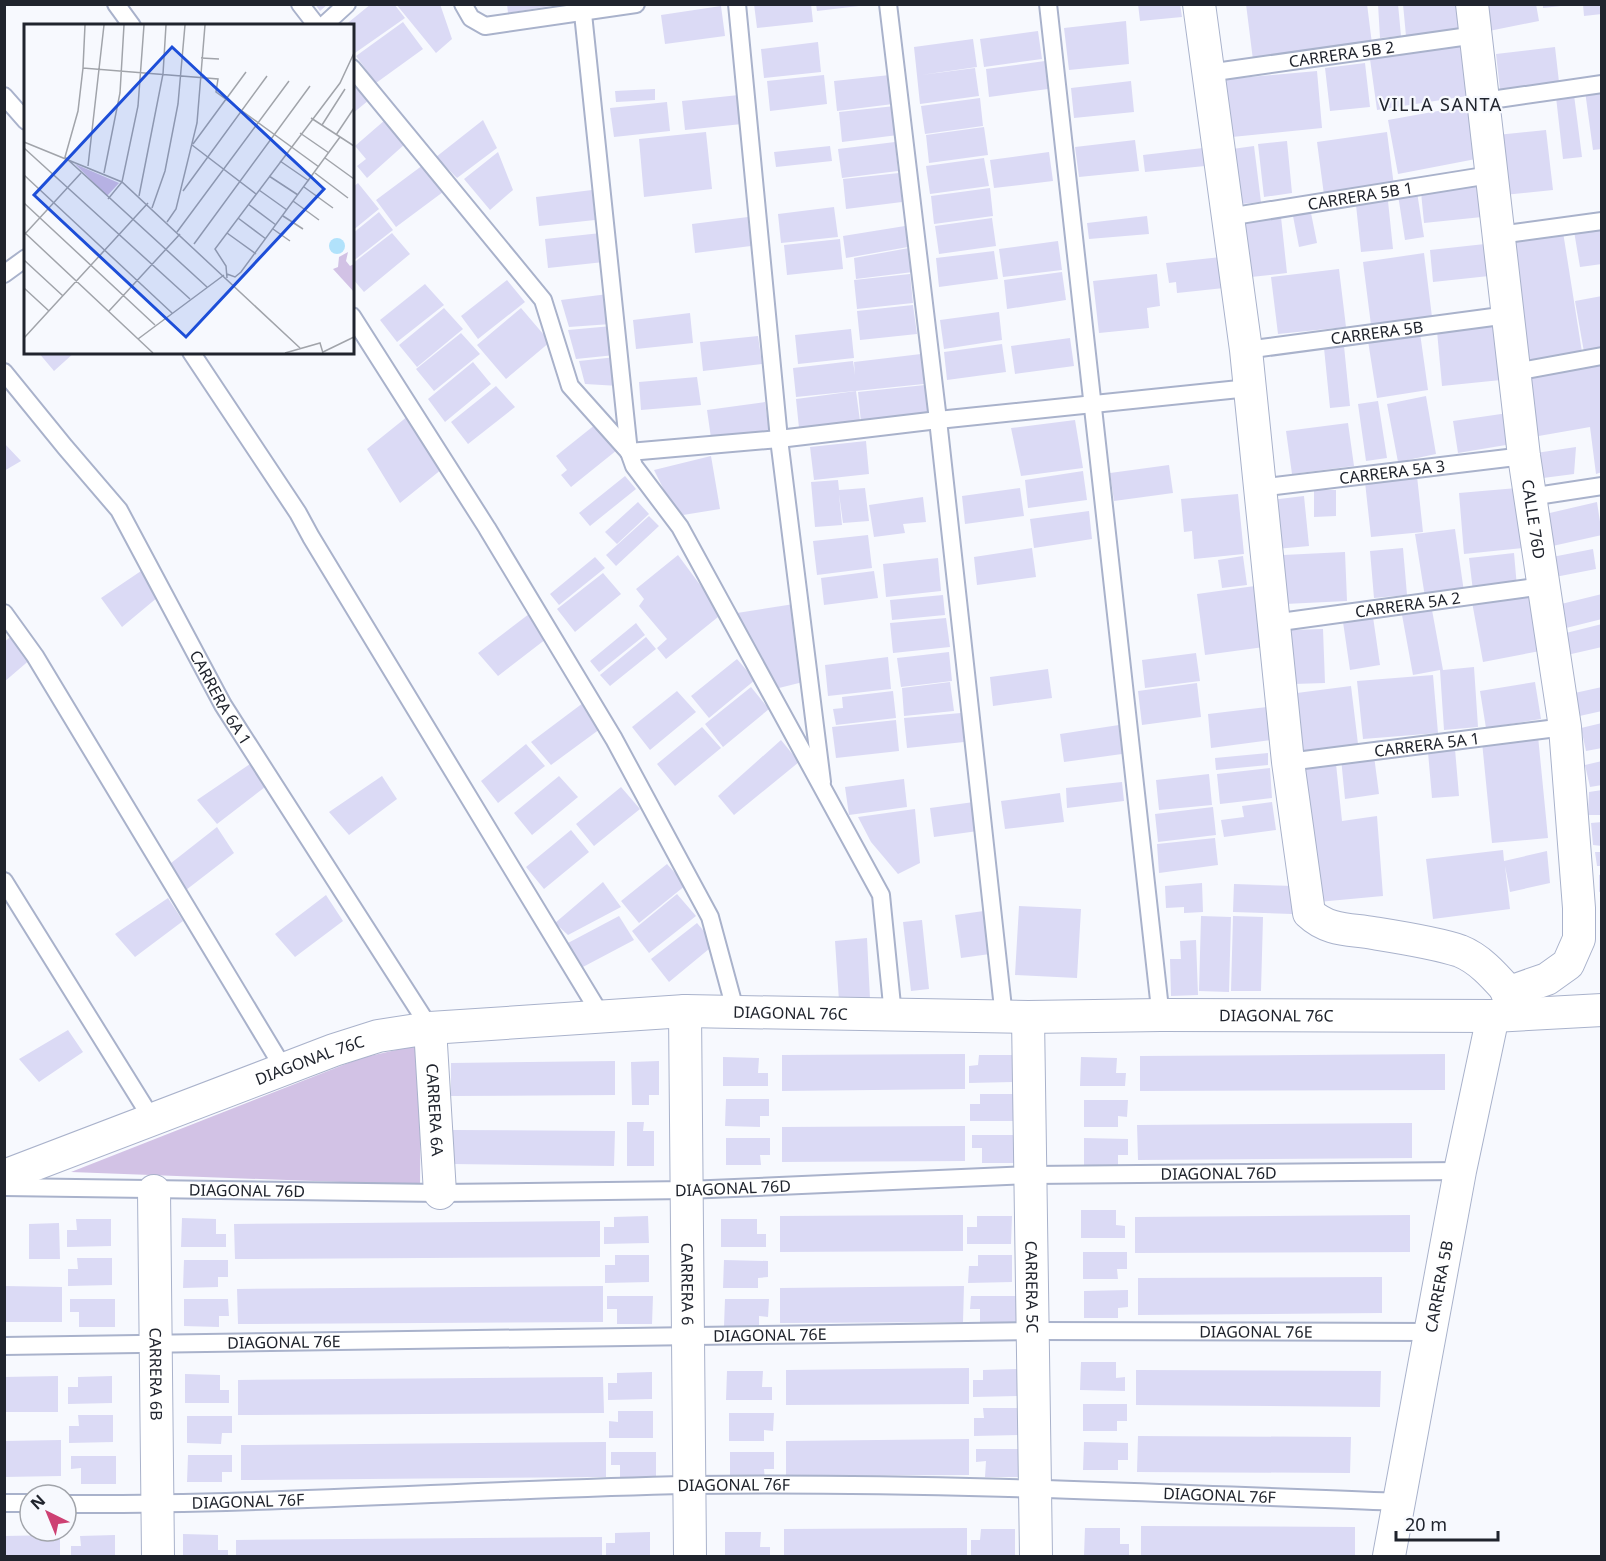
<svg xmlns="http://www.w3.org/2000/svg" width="1606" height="1561" viewBox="0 0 1606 1561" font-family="'Noto Sans',sans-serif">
<rect width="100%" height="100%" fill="#f7f9fe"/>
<!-- green -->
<path fill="#d2c2e5" d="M418,1045L421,1062L420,1185L71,1172L361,1058Z"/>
<!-- building -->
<path fill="#dbdaf5" d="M315,4H328L320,11Z
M371,4H394L405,18L355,53L352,49V26H344Z
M396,4H440L452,39L436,53Z
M507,4H550V6L508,13Z
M754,4H811L813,22L757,28Z
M816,4H858L859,6L817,11Z
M1138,4H1180L1182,17L1140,21Z
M1246,4H1367L1372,44L1253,60Z
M1378,4H1398L1401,36L1380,38Z
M1403,4H1461L1463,30L1406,36Z
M1484,4H1536L1539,21L1489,31Z
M1543,4H1561V6L1543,8Z
M1583,4H1602V14L1584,16Z
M721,6L725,36L665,44L661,15Z
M1126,21L1129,64L1069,70L1064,28Z
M403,22L423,49L376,83L356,56Z
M1038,31L1042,59L984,67L980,39Z
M973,39L977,67L921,75L975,68L979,96L920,104L914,47Z
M818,42L821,72L764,78L761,49Z
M1460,46L1467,96L1377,110L1370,59Z
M1555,47L1559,82L1500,90L1496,54Z
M1045,61L1048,89L989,97L986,69Z
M1365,63L1370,107L1330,111L1325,68Z
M1317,71L1322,128L1222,138L1217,80Z
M824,75L827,104L770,111L767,81Z
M890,75L893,104L837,111L834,81Z
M352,80L369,100L352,114Z
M1131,81L1134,112L1074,118L1071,88Z
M1602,88V149L1593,150L1585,91Z
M655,89V100L616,102L615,91Z
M739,95L742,124L685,130L682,101Z
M1574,95L1582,157L1563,159L1556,97Z
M980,98L983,126L925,134L921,106Z
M667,102L670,131L614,137L610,108Z
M1471,105L1481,158L1398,174L1388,120Z
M895,106L898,135L842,142L839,112Z
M385,120L405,144L367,178L357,166L366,159L355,146Z
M483,120L497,148L457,178L436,157Z
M984,127L988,155L929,163L926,135Z
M1546,130L1553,190L1504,195L1497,135Z
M706,132L712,189L644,197L639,139Z
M1387,132L1394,186L1324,195L1317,142Z
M1135,140L1139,171L1079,177L1075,147Z
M1287,141L1292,193L1264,197L1258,144Z
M895,142L898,171L842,178L838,149Z
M830,146L832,161L776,167L774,152Z
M1254,146L1261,202L1232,205L1225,150Z
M1203,148L1205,166L1145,172L1143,155Z
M498,152L513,190L490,210L464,179Z
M1049,152L1053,181L994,188L990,160Z
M984,158L989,186L930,194L926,166Z
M423,165L443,192L396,227L376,200Z
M899,173L902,202L846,209L843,179Z
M358,183L379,209L352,231V188Z
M1479,186L1482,217L1424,223L1421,192Z
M990,188L993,216L934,224L931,196Z
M592,190L595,220L539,226L536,197Z
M1417,192L1424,237L1405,240L1398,195Z
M1388,201L1393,249L1361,252L1356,205Z
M834,207L838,237L781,243L778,214Z
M379,212L393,230L352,262V234Z
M1311,213L1317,243L1299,247L1293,216Z
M1147,216L1149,234L1089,239L1087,223Z
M748,217L751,246L695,253L692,224Z
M1281,217L1287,273L1242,278L1237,222Z
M992,218L996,246L939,254L935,226Z
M905,226L908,247L846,258L843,236Z
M1602,226V264L1580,267L1574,231Z
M1563,232L1582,352L1529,360L1511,240Z
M392,233L410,254L364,292L352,278V264Z
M601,233L604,262L548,268L545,239Z
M840,239L843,269L787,275L784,245Z
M1058,241L1062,270L1003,277L999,249Z
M1485,244L1489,276L1433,282L1430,250Z
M909,248L913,272L856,279L854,258Z
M994,251L998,279L939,287L936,258Z
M1424,253L1432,317L1371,325L1363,262Z
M1221,257L1224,288L1177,293L1176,282L1169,283L1166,263Z
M1339,269L1346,327L1278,334L1271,277Z
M1062,272L1066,300L1007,309L1004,280Z
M910,274L913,303L857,309L854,280Z
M1157,274L1160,306L1147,308L1149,328L1099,333L1093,281Z
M507,280L525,302L478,339L461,316Z
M425,284L444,305L397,342L380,320Z
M608,294L611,324L569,327L561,300Z
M1602,296V349L1584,352L1575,301Z
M913,305L917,334L860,340L857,311Z
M444,308L463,329L417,367L399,345Z
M521,308L550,342L506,379L477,345Z
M999,312L1002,340L944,349L940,320Z
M690,313L693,343L636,349L633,320Z
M1495,325L1501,380L1442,386L1437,331Z
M612,326L615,355L576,359L568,330Z
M851,329L854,358L798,364L795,335Z
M461,333L480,354L434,391L416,369Z
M1420,333L1428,390L1377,398L1368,341Z
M758,336L762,364L703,371L700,342Z
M1070,338L1074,366L1015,374L1011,346Z
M1002,344L1006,372L947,380L944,352Z
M1344,346L1350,406L1330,408L1324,348Z
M38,352H75L54,371Z
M921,354L924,384L796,397L793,368L853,361L855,375L854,362Z
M616,357L619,386L585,384L579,361Z
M473,362L491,384L445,422L428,399Z
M1602,364V472L1596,474L1590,427L1533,437L1523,376Z
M697,377L701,405L641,410L639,382Z
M925,385L928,414L861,422L858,392Z
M496,386L515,407L468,444L451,422Z
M856,391L860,421L799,428L796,399Z
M1426,396L1436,454L1398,462L1387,404Z
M1378,401L1387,458L1366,461L1358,404Z
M765,402L769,430L711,438L707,410Z
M1508,413L1512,444L1458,453L1453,421Z
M408,416L442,469L400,503L367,449Z
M1075,420L1083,468L1021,476L1011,428Z
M1348,423L1354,466L1292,474L1286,431Z
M596,424L617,450L571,487L561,475L567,470L556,456Z
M866,441L869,474L814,480L810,447Z
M4,443L21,461L4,471Z
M1576,447L1574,474L1543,478L1536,453Z
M711,456L720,509L683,515L665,492L654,470Z
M1169,465L1173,493L1114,501L1110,473Z
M1083,471L1087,500L1028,508L1025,480Z
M625,476L636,489L590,526L579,513Z
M1417,476L1423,532L1371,537L1365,482Z
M838,480L839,490L865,488L869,521L843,523L839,494L842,525L815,527L811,482Z
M1020,488L1024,516L965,524L962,496Z
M1517,488L1523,548L1464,554L1459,493Z
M1314,490H1336V516L1314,517Z
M1238,494L1244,554L1194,559L1192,531L1184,532L1181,499Z
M1304,496L1309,546L1276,549L1271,500Z
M923,497L926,522L903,524L905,533L874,537L869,505Z
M638,502L649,514L617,544L605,532Z
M1597,502L1602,535L1548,547L1541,515Z
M1089,511L1092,539L1034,548L1030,519Z
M649,516L659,526L616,566L606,555Z
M1455,529L1464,592L1425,597L1415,534Z
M868,535L872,568L817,575L813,541Z
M1032,548L1036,577L977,585L974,557Z
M1403,548L1407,595L1374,598L1370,551Z
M1593,549L1596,569L1550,578L1547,558Z
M1345,552L1347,601L1285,604L1283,555Z
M1514,553L1517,587L1473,591L1469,558Z
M678,555L709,597L718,617L666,659L657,648L667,639L639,606L644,599L636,589Z
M1243,556L1247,585L1222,588L1218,560Z
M595,557L605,568L559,605L550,594Z
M938,558L941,591L886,597L883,564Z
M141,571L158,597L122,627L101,598Z
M874,571L878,598L824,605L821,578Z
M603,573L621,594L575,632L557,609Z
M1255,586L1264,647L1205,655L1197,594Z
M1529,592L1540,651L1483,662L1472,602Z
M1602,594V619L1558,630L1553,606Z
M943,595L945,615L892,620L890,600Z
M794,604L803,682L779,688L737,613Z
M1432,610L1443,670L1474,667L1478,727L1444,730L1440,670L1413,675L1402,615Z
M529,614L546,639L498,676L478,653Z
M1373,617L1380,665L1350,670L1343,622Z
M946,618L950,647L893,653L890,623Z
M636,623L645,635L599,672L590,661Z
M1602,624V647L1567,655L1562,634Z
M1323,629L1325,683L1293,684L1291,630Z
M13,635L32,658L4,682V642Z
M646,637L656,649L610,686L600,675Z
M949,652L952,681L901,687L897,658Z
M1196,653L1200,681L1145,688L1142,660Z
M888,657L891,689L828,696L825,665Z
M737,659L755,680L709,718L691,696Z
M1048,669L1052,698L993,706L990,677Z
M1433,675L1438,733L1363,739L1357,681Z
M950,682L954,711L904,716L902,688Z
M1535,682L1541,719L1486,728L1480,691Z
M1197,683L1201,717L1142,725L1138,691Z
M1351,686L1358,744L1297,753L1289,694Z
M751,687L769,709L723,747L705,724Z
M1602,687V711L1575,717L1570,694Z
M677,691L696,712L650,750L632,727Z
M893,691L896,718L836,725L833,709L843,708L842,697Z
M583,703L600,729L551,765L531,742Z
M1267,707L1271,740L1211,748L1208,714Z
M961,713L964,742L907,748L904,718Z
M896,720L899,751L836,758L832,727Z
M1602,723V748L1586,751L1581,728Z
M1119,725L1122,754L1064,762L1060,734Z
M702,727L721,748L675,786L657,764Z
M1538,736L1548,838L1492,843L1482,742Z
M781,740L799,762L734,815L718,796Z
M526,744L545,766L498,803L481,781Z
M1455,749L1459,796L1432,798L1428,752Z
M1268,753V765L1216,770L1215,758Z
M1374,756L1379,794L1345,799L1341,758Z
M1602,761V785L1590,787L1585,765Z
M250,764L265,787L217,824L197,800Z
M1336,764L1342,821L1377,816L1383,896L1318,902L1302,769Z
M1270,768L1272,798L1220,804L1217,774Z
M1209,774L1212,805L1159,810L1156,780Z
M382,776L397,799L349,835L329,812Z
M559,776L578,797L532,835L514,813Z
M904,779L907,807L849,815L845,787Z
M1122,782L1124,801L1067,808L1066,788Z
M621,787L640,809L594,846L576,824Z
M1602,790V815H1588L1589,792Z
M1060,793L1064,822L1005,829L1001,801Z
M974,802L978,831L934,837L930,808Z
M1272,802L1276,830L1224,837L1221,820L1244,817L1242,806Z
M1213,807L1216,835L1158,842L1155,814Z
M915,809L920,863L898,874L871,842L858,817Z
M1602,822V846L1593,845L1591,823Z
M217,827L234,853L186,890L166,867Z
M571,830L589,852L544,889L526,867Z
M1215,838L1218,865L1159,873L1157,844Z
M1503,850L1504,861L1547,851L1550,883L1510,892L1505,866L1510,909L1433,919L1426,859Z
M1595,852H1602V866H1597Z
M667,864L686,885L639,923L621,901Z
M1602,874V891L1599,892V875Z
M603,882L621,907L568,935L555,923Z
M1202,883L1203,912L1184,913V907L1166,908L1165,886Z
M1234,884L1293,886L1292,914L1233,912Z
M677,894L696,916L649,953L632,931Z
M326,895L343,921L295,957L275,934Z
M168,898L183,921L135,957L115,934Z
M1019,906L1081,909L1077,978L1015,975Z
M984,911L990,954L961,958L955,915Z
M619,916L634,940L581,968L568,943Z
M1201,916L1231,917L1229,992L1199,991Z
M1233,916L1263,917L1261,991H1231Z
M922,920L929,989L911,991L903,922Z
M697,923L715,944L669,982L651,959Z
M867,938L870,999L839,1001L835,941Z
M1196,940L1198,995L1171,996L1170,959H1181L1180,941Z
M68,1030L83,1052L39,1082L19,1059Z
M965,1054V1089L782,1091V1055Z
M1445,1054V1090L1140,1091V1056Z
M979,1055H1013V1082L969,1083V1066L978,1065Z
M723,1057L759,1058L758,1073H768V1086H723Z
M1081,1057L1117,1058L1116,1073H1126L1125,1086H1080Z
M615,1061V1095L451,1096V1063Z
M659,1061V1095H649V1105H632L631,1062Z
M980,1094H1014V1121H970V1104H980Z
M726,1099H769V1116H760V1127L725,1126Z
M1084,1100H1128L1127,1117L1118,1116V1127H1084Z
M627,1122H644L643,1131H654V1166H627Z
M1412,1123V1158L1138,1160L1137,1125Z
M965,1126V1161L782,1162V1127Z
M453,1130L615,1131L614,1166L452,1164Z
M972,1135H1017V1163H982V1148H972Z
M726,1138H770V1155H760L761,1165H726Z
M1084,1138L1128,1139V1155H1118V1166H1084Z
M1081,1210H1116V1225L1125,1226V1238H1081Z
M963,1215V1251L780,1252V1216Z
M1410,1215V1252L1135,1253V1217Z
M648,1216L649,1243L604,1244V1227H614V1217Z
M977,1216H1012L1011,1244H967V1227H977Z
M182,1218L216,1219V1234H226V1247H181Z
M76,1219H111V1246L67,1247V1230H77Z
M721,1219H757V1234H766V1247H721Z
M600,1221V1257L235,1259L234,1224Z
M59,1223L60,1259H29V1224Z
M1083,1252H1127V1269H1117L1118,1279H1083Z
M615,1255H649V1282L605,1283V1265H615Z
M978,1255H1012V1282L968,1283L969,1266H978Z
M77,1258H112V1285L68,1286V1269H78Z
M184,1260H228V1277H218V1287L183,1288Z
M724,1260L768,1261V1277L758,1278V1288H723Z
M1382,1277V1313L1138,1315V1278Z
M4,1286L62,1287V1322H4Z
M603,1286V1322L238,1324L237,1289Z
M964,1286L963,1322L780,1323V1288Z
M1128,1290V1307L1118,1308V1318H1084V1291Z
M607,1296H653L652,1324H617V1309H607Z
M971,1296H1016V1324H980V1309H970Z
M70,1299H115V1327H79V1312H70Z
M184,1299H228L229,1316H219V1327L184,1326Z
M725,1299H769L768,1317L759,1316V1326H724Z
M1081,1362H1116V1378L1125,1377V1391L1080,1390Z
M969,1368V1404L786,1405V1370Z
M1017,1369V1396L973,1397V1380H983V1370Z
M1136,1370L1381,1371L1380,1407L1136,1405Z
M727,1371H763L762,1387H772V1400H726Z
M652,1372V1399L608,1400V1383H617V1373Z
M185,1374L220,1375V1390H229V1403H185Z
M58,1376V1412H4V1377Z
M112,1376V1403L68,1404V1387H78V1377Z
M603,1377L604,1413L238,1415V1380Z
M1083,1404H1127V1421H1117V1431H1083Z
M983,1408H1018V1435L974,1436V1418H984Z
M618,1411H653V1438H609V1421L618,1422Z
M729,1413H774L773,1431L764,1430V1441H729Z
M78,1415H113V1442L69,1443V1426H79Z
M187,1416H232V1433H222L221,1444L187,1443Z
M1138,1436L1351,1437L1350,1473L1137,1472Z
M969,1439V1475L786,1476V1441Z
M61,1440V1476L4,1477V1441Z
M606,1442V1477L241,1480V1445Z
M1084,1442L1128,1443V1460H1118V1470H1083Z
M976,1449H1021V1477H985L986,1461L976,1462Z
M611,1452H656V1480H620V1465H611Z
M730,1452H774V1469H764L765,1480H730Z
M188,1455H232V1472H222V1482H187Z
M71,1456H116V1484H81V1468L71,1469Z
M1141,1526L1355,1527V1556H1141Z
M967,1528V1556H784V1529Z
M1085,1528H1120V1544H1129V1556H1084Z
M981,1529H1015V1556H971V1540H980Z
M650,1532V1556H606V1543H615V1533Z
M725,1532H761L760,1547H770V1556H725Z
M183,1534L218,1535V1550H228V1556H183Z
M60,1535V1556H4V1536Z
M115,1535V1556H71V1546H81L80,1536Z
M602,1537V1556H236V1540Z"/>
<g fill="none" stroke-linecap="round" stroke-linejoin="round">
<defs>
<g id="service">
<path d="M116,4L132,26"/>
<path d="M300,4L317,26"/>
<path d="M463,4L471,18L485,26L636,4"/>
<path d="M582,4L629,452L634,466L680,527L881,895L893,1015"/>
<path d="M737,4L779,439L822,782"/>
<path d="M888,4L938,420L1004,1017"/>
<path d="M1048,4L1159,1000"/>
<path d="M323,26L347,4"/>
<path d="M352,68L543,300L570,386L629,452"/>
<path id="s1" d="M1208,73L1476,35"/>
<path d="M4,96L26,121"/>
<path d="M1484,101L1602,84"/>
<path id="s2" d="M1228,217L1490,175"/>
<path d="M1499,235L1602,221"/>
<path d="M4,274L26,258"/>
<path d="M352,316L487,528L614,739L710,917L736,1013"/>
<path id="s3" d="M1246,350L1508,315"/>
<path d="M191,352L298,513L311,537L602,1017"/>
<path id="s4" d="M4,372L65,447L119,510L223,705L430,1028"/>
<path d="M1515,372L1602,356"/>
<path d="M629,452L779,439L938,420L1249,388"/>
<path id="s5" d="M1259,488L1524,456"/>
<path d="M1530,497L1602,486"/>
<path d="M4,613L35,656L284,1069"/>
<path id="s6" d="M1273,623L1543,586"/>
<path id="s7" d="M1288,762L1565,727"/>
<path d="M4,881L152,1119"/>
<path id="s8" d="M4,1187L440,1193L687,1190L1032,1175L1460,1171"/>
<path id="s9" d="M4,1346L1032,1331L1430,1332"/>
<path d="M4,1503H30"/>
<path id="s10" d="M66,1504C274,1505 481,1489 689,1485C926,1482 1163,1493 1400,1502"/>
</g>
<g id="minor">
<path d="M1199,4L1246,350L1288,762L1309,913C1328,931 1349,929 1373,933C1398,937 1437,943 1460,951C1488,962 1506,992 1528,1012"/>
<path id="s11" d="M1472,4L1524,456L1565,727L1579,908V939L1568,964L1547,979L1507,993"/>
<path id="s12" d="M685,1011L690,1556"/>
<path id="s13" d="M1028,1017L1036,1556"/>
<path id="s14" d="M430,1028L440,1193"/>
<path id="s15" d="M4,1176L334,1050L378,1036L430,1028L685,1011L1028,1017L1161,1015L1493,1016L1602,1010"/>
<path id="s16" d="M154,1191L158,1556"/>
<path id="s17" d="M1389,1556L1460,1171L1493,1016"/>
</g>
</defs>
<!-- service casing -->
<use href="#service" stroke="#a9b2cb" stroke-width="20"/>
<!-- minor casing -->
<use href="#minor" stroke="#a9b2cb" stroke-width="34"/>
<!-- service -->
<use href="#service" stroke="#fff" stroke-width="16"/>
<!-- minor -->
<use href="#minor" stroke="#fff" stroke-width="32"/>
</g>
<g text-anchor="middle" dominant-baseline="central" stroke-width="4.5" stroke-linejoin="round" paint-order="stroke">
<!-- street labels -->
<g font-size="16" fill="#20242d" stroke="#f7f9fe">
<text stroke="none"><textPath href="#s1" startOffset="135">CARRERA 5B 2</textPath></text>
<text stroke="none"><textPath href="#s2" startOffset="134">CARRERA 5B 1</textPath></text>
<text stroke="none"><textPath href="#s3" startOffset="132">CARRERA 5B</textPath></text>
<text stroke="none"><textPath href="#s5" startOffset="134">CARRERA 5A 3</textPath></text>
<text stroke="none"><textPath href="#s11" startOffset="519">CALLE 76D</textPath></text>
<text stroke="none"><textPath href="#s6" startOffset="136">CARRERA 5A 2</textPath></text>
<text stroke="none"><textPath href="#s4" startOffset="393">CARRERA 6A 1</textPath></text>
<text stroke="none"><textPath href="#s7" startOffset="140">CARRERA 5A 1</textPath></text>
<text stroke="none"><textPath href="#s15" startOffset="813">DIAGONAL 76C</textPath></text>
<text stroke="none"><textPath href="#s15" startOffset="1299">DIAGONAL 76C</textPath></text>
<text stroke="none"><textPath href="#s15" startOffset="327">DIAGONAL 76C</textPath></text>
<text stroke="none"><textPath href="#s14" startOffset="82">CARRERA 6A</textPath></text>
<text stroke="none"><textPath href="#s8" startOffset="1215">DIAGONAL 76D</textPath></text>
<text stroke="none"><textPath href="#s8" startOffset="729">DIAGONAL 76D</textPath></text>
<text stroke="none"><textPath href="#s8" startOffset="243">DIAGONAL 76D</textPath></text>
<text stroke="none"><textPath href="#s12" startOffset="273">CARRERA 6</textPath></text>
<text stroke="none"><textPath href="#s17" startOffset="274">CARRERA 5B</textPath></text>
<text stroke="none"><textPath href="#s13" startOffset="270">CARRERA 5C</textPath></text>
<text stroke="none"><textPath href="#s9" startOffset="1252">DIAGONAL 76E</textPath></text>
<text stroke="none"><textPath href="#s9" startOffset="766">DIAGONAL 76E</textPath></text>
<text stroke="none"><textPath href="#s9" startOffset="280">DIAGONAL 76E</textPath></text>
<text stroke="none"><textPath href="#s16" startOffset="183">CARRERA 6B</textPath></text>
<text stroke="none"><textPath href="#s10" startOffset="668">DIAGONAL 76F</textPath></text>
<text stroke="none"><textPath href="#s10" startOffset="1154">DIAGONAL 76F</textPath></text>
<text stroke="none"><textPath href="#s10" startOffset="182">DIAGONAL 76F</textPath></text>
</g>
<!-- neighbourhood labels -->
<g font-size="18" letter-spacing="1.5" fill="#20242d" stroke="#f7f9fe">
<text x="1441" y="104">VILLA SANTA</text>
</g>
</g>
<!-- overview -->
<g transform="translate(24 24)">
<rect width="330" height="330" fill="#f7f9fe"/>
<path d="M51,140L95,159L83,172ZM324,228L322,237L326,242L330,240V268L309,245L314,243L315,233Z" fill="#d2c2e5"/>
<path d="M305 222a8 8 0 1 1 16 0a8 8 0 1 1-16 0Z" fill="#b1e2fb"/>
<path fill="none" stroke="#a1a4aa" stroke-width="1.5" d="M177,34L195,35M59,44L61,1M287,94L330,122M298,101L321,65M276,109L305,129M312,111L330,84M0,118L98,158L276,324M169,120L222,48M168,121L232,170M0,124L166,275M301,134L330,155M256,137L285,157M64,142L80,1M80,149L96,69L100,1M291,149L324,174M0,151L148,289M245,152L274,171M280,163L309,184M235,166L263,186M159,167L243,52M115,172L139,50L142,1M84,175L98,158L114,82L120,1M269,177L295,196M0,179L131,301M224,180L252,201M128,184L141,147L154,80L161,1M259,192L279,205M214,194L242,215M143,198L152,185L173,99L181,1M249,205L266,217M0,208L129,329M153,208L265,57M203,209L232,230M0,211L57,149M170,220L286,62M0,236L39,272M203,250L211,253L217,248L316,113M203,254L202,242L191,225L316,59L330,29M183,263L41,133L54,87L59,44L194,55L192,68L295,143M0,264L25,287M85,287L156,210M0,314L124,179M114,315L200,251M299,328L330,313M261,329L296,319L299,329"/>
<path fill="#1d4ed8" fill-opacity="0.15" stroke="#1d4ed8" stroke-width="3" d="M148,23L300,165L162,313L10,171Z"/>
<rect width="330" height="330" fill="none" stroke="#20242d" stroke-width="3"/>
</g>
<!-- border -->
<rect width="1606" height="1561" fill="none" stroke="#20242d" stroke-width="12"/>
<!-- north arrow -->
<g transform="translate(48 1513) rotate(317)"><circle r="28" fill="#f7f9fe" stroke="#a1a4aa" stroke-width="1.5"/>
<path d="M0-4.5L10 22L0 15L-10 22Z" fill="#cd4173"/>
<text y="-9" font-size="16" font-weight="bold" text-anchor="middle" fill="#20242d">N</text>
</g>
<!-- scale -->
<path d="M1396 1531v9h102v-9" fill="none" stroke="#20242d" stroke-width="3"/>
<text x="1405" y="1531" font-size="18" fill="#20242d" stroke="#f7f9fe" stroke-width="4.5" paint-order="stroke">20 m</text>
</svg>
